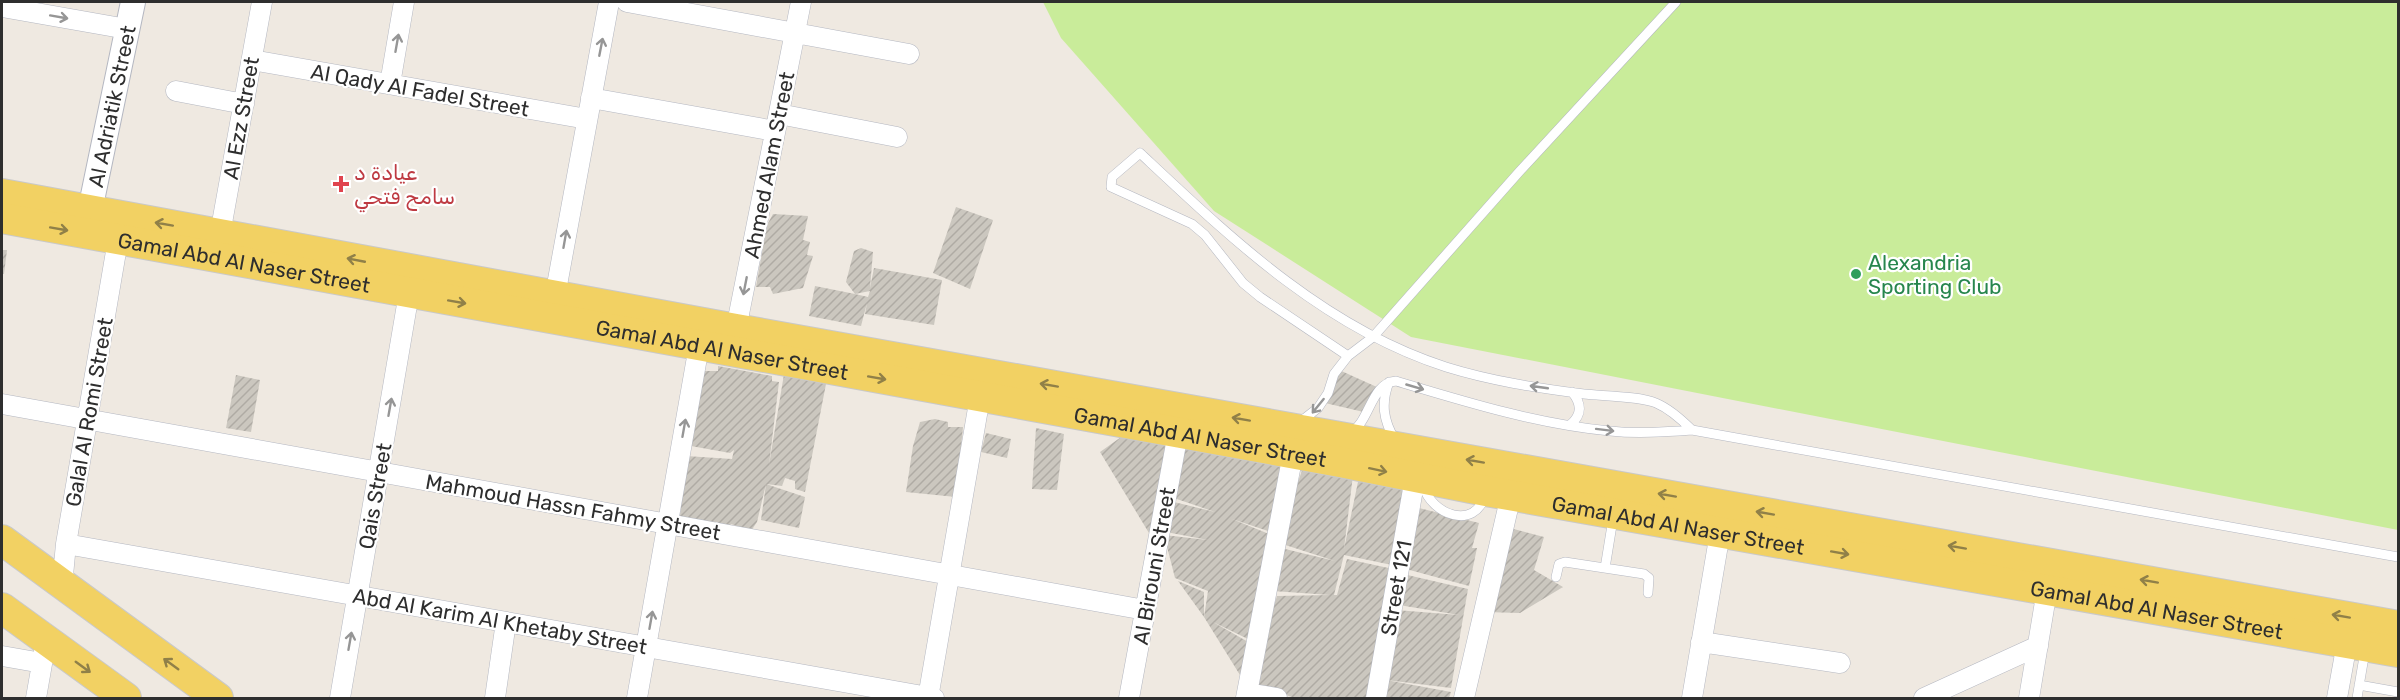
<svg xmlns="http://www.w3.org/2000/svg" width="2400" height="700" viewBox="0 0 2400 700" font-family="Rubik,'Noto Naskh Arabic',sans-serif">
<defs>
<pattern id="building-hatch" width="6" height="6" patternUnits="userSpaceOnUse" patternTransform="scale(1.5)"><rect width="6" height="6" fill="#cbc7bf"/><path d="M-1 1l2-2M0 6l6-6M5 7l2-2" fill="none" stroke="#afaba4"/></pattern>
</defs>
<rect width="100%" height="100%" fill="#efe9e1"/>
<!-- pitch -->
<path fill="#c9ec9a" d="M1043,2H2398V530L1411,337L1214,211L1061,38Z"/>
<!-- building -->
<path fill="url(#building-hatch)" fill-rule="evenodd" d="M956,207L993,220L970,289L933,273Z
M773,214L808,216L803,240L810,242L807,255L813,256L803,288L773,294L770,287H756L767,225Z
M861,248L873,252L870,288L874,268L942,280L934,325L865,314L867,303L861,326L809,316L815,286L855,294L846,282L854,251ZM870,291L868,297L855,294Z
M2,250H7L4,274H2Z
M718,366L772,376V381L779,382L769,465L784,374L826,384L805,492L795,489V481L785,478L782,486L766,484L805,497L799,528L761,520L766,484L757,522L751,531L731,524L728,528L680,516L686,456L732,459L734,450L730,453L691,446L702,371H718Z
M1337,369L1379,388L1368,413L1325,403Z
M236,375L260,380L251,432L226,428Z
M935,419L948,422V427H963L956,497L906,492L913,446L920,422Z
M1036,428L1064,434L1057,490L1032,489Z
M1131,430L1176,444L1155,543L1100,452Z
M986,433L1011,439L1007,458L981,452Z
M1182,445L1282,462L1271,532L1232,519L1269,534L1252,641L1213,622L1250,643L1248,688L1204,617L1208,591L1175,578L1164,535L1208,540L1166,532L1174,502L1215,512L1171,497Z
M1303,468L1353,475L1344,549L1359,477L1405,485L1392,565L1344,555L1334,595H1337L1347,559L1393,569L1368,698H1295L1249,683L1277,596L1330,595L1273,591L1281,548L1335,561L1276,542Z
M1411,506L1479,523L1472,548H1477L1469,586L1406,569Z
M1510,528L1544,537L1534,570L1563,587L1520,613L1484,612Z
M1403,574L1468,589L1451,688L1386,680L1451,692L1449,698H1376L1396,610L1459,615L1393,604Z
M1178,581L1204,592V617Z"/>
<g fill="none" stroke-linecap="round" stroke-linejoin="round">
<defs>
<path id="service" d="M1348,356L1260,297L1243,283L1205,235L1192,224L1111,187L1112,177L1140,153C1231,238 1324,328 1446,367C1491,381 1537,388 1584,394C1602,396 1640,396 1656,403C1670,409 1681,419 1692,430
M1389,382C1381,403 1383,420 1395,440
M1300,422L1318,408L1328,393L1334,374L1348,356L1373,337L1519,172L1676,2
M1570,425C1582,415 1582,404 1572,392
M1351,433C1371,419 1371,383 1396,381C1466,402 1537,424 1610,431C1637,434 1665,432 1692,430L2398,557
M1423,485C1431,515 1475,531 1485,495
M1605,568L1613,519
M1556,577L1559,564L1565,562L1644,574L1649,578L1648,593
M2359,685L2398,692
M2357,698L2365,651"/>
<path id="minor" d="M627,2L909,54
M2,7L127,29
M252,60L587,119
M390,84L404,2
M176,91L244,104
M591,98L775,131
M779,114L897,137
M220,234L262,2
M555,296L609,2
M736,329L801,2
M2,404L1145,610
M66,544L934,698
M62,586L66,544L118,240
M1701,642L1840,663
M2,656L42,663
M1247,693L1277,698
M36,698L46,641
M340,698L409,293
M495,698L506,622
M637,698L699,346
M928,698L980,397
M1129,698L1178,433
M1246,698L1293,454
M1376,698L1415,478
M1464,698L1511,495
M1692,698L1722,521
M1924,698L2038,646
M2029,698L2047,590
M2337,698L2347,643"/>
<g id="tertiary">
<path id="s1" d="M90,210L133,2"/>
</g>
<g id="primary">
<path d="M2,194L736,329L2398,626"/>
<path id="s2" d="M2,218L1340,462L1486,491L2398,652"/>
<path d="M2,540L218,698"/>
<path d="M2,608L126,698"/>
</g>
</defs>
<!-- service casing -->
<use href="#service" stroke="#b4b7c1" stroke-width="10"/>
<!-- minor casing -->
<use href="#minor" stroke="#b4b7c1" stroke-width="21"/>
<!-- tertiary casing -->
<use href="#tertiary" stroke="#b4b7c1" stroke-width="26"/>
<!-- primary casing -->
<use href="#primary" stroke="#c9c9c9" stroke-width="32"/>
<!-- service -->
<use href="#service" stroke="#fff" stroke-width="9"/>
<!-- minor -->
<use href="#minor" stroke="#fff" stroke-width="20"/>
<!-- tertiary -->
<use href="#tertiary" stroke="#fff" stroke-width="24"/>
<!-- primary -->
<use href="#primary" stroke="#f2d163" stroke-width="30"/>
</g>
<!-- one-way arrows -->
<defs><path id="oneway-shaft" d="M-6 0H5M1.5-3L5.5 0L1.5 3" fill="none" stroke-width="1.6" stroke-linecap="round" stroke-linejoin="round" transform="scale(1.5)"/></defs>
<g stroke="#969696">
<use href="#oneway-shaft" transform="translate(59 17) rotate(10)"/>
<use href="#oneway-shaft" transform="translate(397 43) rotate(-80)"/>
<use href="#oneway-shaft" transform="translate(601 47) rotate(-79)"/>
<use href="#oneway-shaft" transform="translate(565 239) rotate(-80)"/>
<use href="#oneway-shaft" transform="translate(745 286) rotate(101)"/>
<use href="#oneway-shaft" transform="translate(1415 387) rotate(16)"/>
<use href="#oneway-shaft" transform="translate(1539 387) rotate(-172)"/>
<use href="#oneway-shaft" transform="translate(1318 406) rotate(129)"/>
<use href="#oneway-shaft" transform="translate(390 407) rotate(-80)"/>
<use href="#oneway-shaft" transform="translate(684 428) rotate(-80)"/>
<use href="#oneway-shaft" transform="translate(1605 430) rotate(7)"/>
<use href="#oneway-shaft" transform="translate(651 620) rotate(-80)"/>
<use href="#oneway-shaft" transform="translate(350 641) rotate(-80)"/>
</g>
<g stroke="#908048">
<use href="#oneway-shaft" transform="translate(164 224) rotate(-170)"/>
<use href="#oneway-shaft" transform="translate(59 229) rotate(10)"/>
<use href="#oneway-shaft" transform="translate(356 260) rotate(-169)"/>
<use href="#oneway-shaft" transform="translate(457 302) rotate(10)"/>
<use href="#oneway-shaft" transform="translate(877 378) rotate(10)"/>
<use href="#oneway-shaft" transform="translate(1049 385) rotate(-170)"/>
<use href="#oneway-shaft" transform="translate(1241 419) rotate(-170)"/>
<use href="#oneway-shaft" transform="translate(1475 461) rotate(-170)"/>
<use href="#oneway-shaft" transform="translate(1378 470) rotate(12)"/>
<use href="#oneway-shaft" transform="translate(1667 495) rotate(-170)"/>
<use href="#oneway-shaft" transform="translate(1765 513) rotate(-170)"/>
<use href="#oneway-shaft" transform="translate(1957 547) rotate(-170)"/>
<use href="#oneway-shaft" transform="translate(1840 553) rotate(10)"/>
<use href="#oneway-shaft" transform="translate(2149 581) rotate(-170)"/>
<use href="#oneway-shaft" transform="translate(2341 616) rotate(-170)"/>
<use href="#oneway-shaft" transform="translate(171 664) rotate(-144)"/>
<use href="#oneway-shaft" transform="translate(83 667) rotate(36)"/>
</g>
<!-- markers -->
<path fill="#e0444e" stroke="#fff" stroke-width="2" d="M338 175h6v6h6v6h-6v6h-6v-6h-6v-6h6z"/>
<circle fill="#2e9e5b" stroke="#fff" stroke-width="2" cx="1856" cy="274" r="6"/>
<g text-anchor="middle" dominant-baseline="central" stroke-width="4.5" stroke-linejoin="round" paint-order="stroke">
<!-- street labels -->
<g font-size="21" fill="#2e2e2e" stroke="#fff">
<text transform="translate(420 90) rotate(10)">Al Qady Al Fadel Street</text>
<text stroke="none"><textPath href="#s1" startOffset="106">Al Adriatik Street</textPath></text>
<text transform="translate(241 118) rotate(-80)">Al Ezz Street</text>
<text transform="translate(769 165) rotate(-79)">Ahmed Alam Street</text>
<text stroke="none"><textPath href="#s2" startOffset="246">Gamal Abd Al Naser Street</textPath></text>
<text stroke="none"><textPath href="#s2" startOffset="732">Gamal Abd Al Naser Street</textPath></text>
<text transform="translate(89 412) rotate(-80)">Galal Al Romi Street</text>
<text stroke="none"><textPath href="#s2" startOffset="1218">Gamal Abd Al Naser Street</textPath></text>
<text transform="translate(375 496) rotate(-80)">Qais Street</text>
<text transform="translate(573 507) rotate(10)">Mahmoud Hassn Fahmy Street</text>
<text stroke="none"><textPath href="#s2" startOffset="1704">Gamal Abd Al Naser Street</textPath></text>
<text transform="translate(1154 566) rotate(-80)">Al Birouni Street</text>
<text transform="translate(1396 588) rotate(-80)">Street 121</text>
<text stroke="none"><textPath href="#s2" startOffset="2190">Gamal Abd Al Naser Street</textPath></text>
<text transform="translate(500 621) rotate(10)">Abd Al Karim Al Khetaby Street</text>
</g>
<!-- health labels -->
<g font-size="21" fill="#be3a42" stroke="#fff" text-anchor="start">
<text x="354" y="172">عيادة د<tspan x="354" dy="24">سامح فتحي</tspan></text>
</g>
<!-- leisure labels -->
<g font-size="21" fill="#27864d" stroke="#fff" text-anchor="start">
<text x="1868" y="262">Alexandria<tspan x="1868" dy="24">Sporting Club</tspan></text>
</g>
</g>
<!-- border -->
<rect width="2400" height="700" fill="none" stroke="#2e2e2e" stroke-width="6"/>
</svg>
